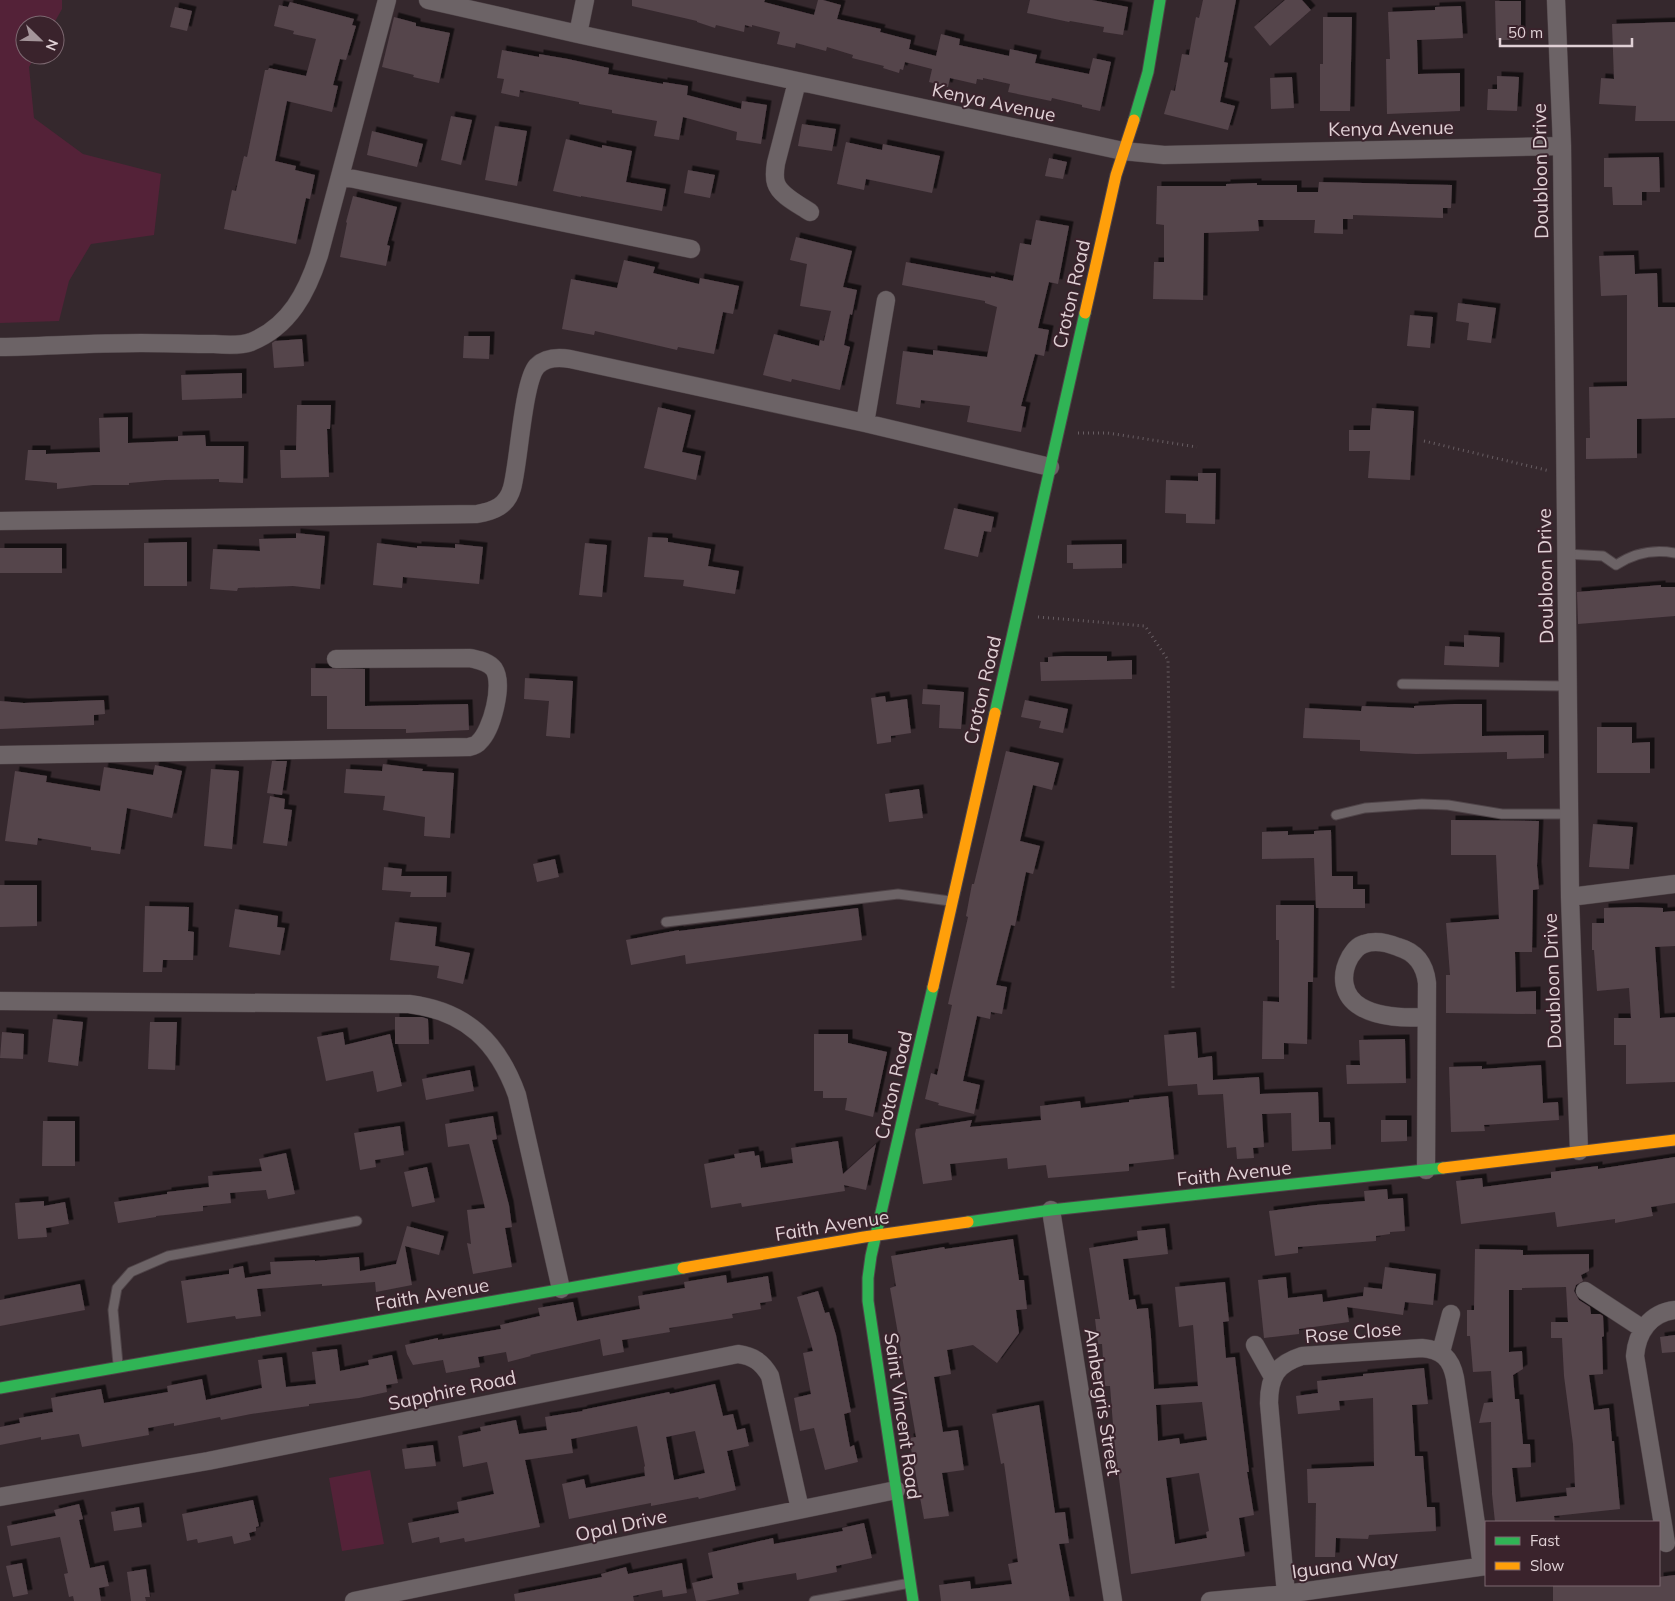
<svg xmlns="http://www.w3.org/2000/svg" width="1675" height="1601" viewBox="0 0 1675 1601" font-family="Mulish,sans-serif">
<defs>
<filter id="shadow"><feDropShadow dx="4.5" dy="-4.5" stdDeviation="0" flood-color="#0009"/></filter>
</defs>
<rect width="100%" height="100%" fill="#35282d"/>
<!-- green -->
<path fill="#542238" d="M0,0H62V9L53,25H25V55H36L29,67L34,118L83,154L161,174L154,235L91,244L69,281L59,321L0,323Z
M370,1470L384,1544L342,1551L329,1478Z"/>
<!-- building -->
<path fill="#55444b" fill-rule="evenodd" filter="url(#shadow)" d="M632,0H765L764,2L814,15L818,0H823L841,5L837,19L881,29L880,32L911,40L909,49L936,56L941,34L960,39L959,45L1009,56L1010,49L1037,55L1035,63L1089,74L1093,58L1111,62L1100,111L1082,107V105L1052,98L1051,101L1008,92L1010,84L983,78V80L977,79L976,84L950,78L948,87L929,82L932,69L905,62L903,70L900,69L899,73L883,68L884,66L852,58L853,55L827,47L826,51L796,43L795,48L777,44L780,32L752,25V27L745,25L744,32L716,25L715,28L697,22V21L632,6Z
M1030,0H1092L1128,7L1123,35L1103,32L1104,27L1070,21L1069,22L1027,13Z
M1203,0H1236L1224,62L1228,63L1220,102L1235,106L1228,130L1164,114L1171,90L1175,91L1182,54L1189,55L1196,17L1199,18Z
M1285,0H1302L1311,10L1270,46L1254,27Z
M1495,1H1521V40H1496Z
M290,2L354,19L352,25L356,26L346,60L340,59L333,85L338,86L332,112L287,101L275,161L296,166L295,170L315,175L310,199L306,198L296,244L224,229L232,190L236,191L244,156L247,157L265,70H268L269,68L306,76L316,39L293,34L294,31L274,26L279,5L288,7Z
M1461,6L1463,38L1417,40L1418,74L1460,73V111L1387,114L1386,59H1390L1388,12L1435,10V7Z
M175,7L192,11L187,31L170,27Z
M394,17L416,23V26L450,33L439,83L413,77L414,75L382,67Z
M1323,17H1352L1350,111H1320V64H1323Z
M1675,22V121H1635L1636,106L1599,104L1601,78L1614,79L1612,24Z
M502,50L539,57V54L568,59L609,68L608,74L663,84V82L688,86L687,95L741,109L742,101L767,105L761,144L736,140L737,132L683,117L679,140L654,136L657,121L612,113V110L579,104V102L520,90L519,97L501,93L504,79L497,78Z
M1497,76L1519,77L1517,111L1487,110L1488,89H1497Z
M1292,77L1294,108L1271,109L1270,78Z
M451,116L472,120L461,165L441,160Z
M802,124L836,129L832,151L798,146Z
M495,126L527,131L517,186L485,180Z
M372,131L423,144L417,167L367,155Z
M566,139L602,148V145L632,151L626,182L666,189L662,211L581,196V197L553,191Z
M846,142L882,150L883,144L940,156L932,193L866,179L864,190L837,184Z
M1659,157L1660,192H1642V205H1613L1612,187H1604V158Z
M1049,158L1067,162L1063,179L1045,176Z
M688,170L715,175L710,198L684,193Z
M1319,182L1452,185L1451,208H1443V218L1353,215V219H1343V234L1314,233L1315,220H1258L1259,231L1204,233L1203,300L1153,299L1154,262H1164V225L1156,224L1157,186H1226V184L1257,183V185H1297V192H1318Z
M353,196L397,207L387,245L390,246L386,266L340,257L347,223L346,222Z
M1036,220L1069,226L1058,284L1049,282L1038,328L1049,330L1044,356L1035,354L1021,406L1026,407L1021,432L967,422L970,406L921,400L920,408L896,404L903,351L933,355V350L987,357L997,307L985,303V301L902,285L906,262L991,278V276L1013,281L1020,243L1031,245Z
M796,237L852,251L843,287L857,290L852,315L850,314L844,345L850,347L840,390L792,379L791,382L763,375L774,334L819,346L820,340L824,341L831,311L800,306L807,264L790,260Z
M1634,255L1635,274L1657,273L1658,307H1675V418L1637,419V458L1586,459V438H1590L1589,387L1627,386V295L1601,296L1599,256Z
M624,260L655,267L653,273L699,284L700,278L739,286L733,314L723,312L714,354L678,347L677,350L595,331L594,335L562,329L571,279L617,288Z
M1458,303L1496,308L1491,343L1467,340L1469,323L1456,321Z
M1410,315L1433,317L1430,348L1407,346Z
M464,336H490L489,359L463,358Z
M302,339L304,366L274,368L272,343L275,341Z
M242,373V398L182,400L181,375Z
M297,405H331L330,429H327L329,477L281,478L280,450H296Z
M658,407L691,415L682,452L701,456L696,480L644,468Z
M1372,408L1414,411L1410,480L1368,478L1370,451H1349V430H1370Z
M128,417V443L178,441V436L205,435L206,446H244L243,483L219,482V479L165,480L129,483V485H93L57,489V483L25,480L28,450H46V454L100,452L99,418Z
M1198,473H1216L1215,524L1186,523V514L1165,513L1166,480L1198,481Z
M954,508L994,517L991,532L984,531L978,557L944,549Z
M296,533L325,536L320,589L293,586L238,588L237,591L210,589L213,549L260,551L259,539L296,538Z
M648,537L668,538V542L711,549L708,566L739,571L735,594L683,586L684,580L644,577Z
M187,542V586H144V543Z
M377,543L417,548V546L455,548V544L483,547L479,584L403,577L402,588L373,585Z
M585,543L607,545L602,597L579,595Z
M1122,544V568L1073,569V563H1067V545Z
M0,548H62V573H0Z
M1661,585V587H1675V616L1578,624L1577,592Z
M1464,635L1500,637L1499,667L1444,665L1445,646L1464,647Z
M1062,656H1107V661L1132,660V679L1041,681L1040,662H1048V657Z
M311,668L365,669V706L468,704L469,730L406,733V729H327V696H311Z
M525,678L573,681L570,738L546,736L549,701L524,699Z
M923,689L964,692L961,729L939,728L940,705L922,704Z
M885,696L886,702L907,699L911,733L891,736V742L877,744L871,698Z
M104,700L105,714L94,715V725L0,729V701L24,703Z
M1025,700L1068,709L1063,733L1039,728L1041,721L1021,717Z
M1454,704H1482V736L1544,735V758L1507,759V752L1416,754L1360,751V740L1303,738L1305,708L1361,711L1362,706L1414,708V706Z
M1597,727H1632V743L1650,742V773H1597Z
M1006,751L1059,763L1052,790L1033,785L1020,841L1040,846L1033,874L1026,872L1015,926L1011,925L996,985L1007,987L1002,1014L991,1012L990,1019L977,1016L963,1081L980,1085L974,1114L938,1105L939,1103L925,1099L931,1073L937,1075L952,1005L948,1004L968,917L966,916L972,884H974Z
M272,761H287L282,795L267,793Z
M383,764L423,769L422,771L454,773L450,838L424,836L425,817L383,810L385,796L344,793L346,769L382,771Z
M155,765L182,771L172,818L127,808L120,854L91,850V847L38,838L37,845L5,841L15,771L47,776L46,782L100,791L104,767L153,775Z
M211,769L239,771L232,849L204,846Z
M919,789L923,818L889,822L885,794Z
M270,796L285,799L284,809L292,810L287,846L263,843Z
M1451,820L1539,821L1537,866L1539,889L1533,890L1532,952H1515L1516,992L1536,991V1014L1446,1013V975H1450L1446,923L1499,919L1496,855H1451Z
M1593,824L1633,827L1629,869L1589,867Z
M1331,830L1332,876H1353V889H1365V908H1316L1314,858L1262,859V832L1288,831V835L1314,834V831Z
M555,859L559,877L537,882L533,864Z
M384,867L402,869L401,876H447L446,897H410L411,892L382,890Z
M0,885H37V926L0,927Z
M1276,905H1314L1313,982H1308L1307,1044L1284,1043V1059H1262L1263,1001L1279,1002V940H1276Z
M145,906L189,907L188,931L194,932L193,960H163L162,972H143Z
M1636,907L1663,908V912L1675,911V946L1655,947L1660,1018L1675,1017V1082L1626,1084V1045H1614V1018H1631L1629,988L1597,991L1594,950H1592V923H1604V908Z
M858,908L862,940L686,964L685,955L631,965L626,940L679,930V931Z
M235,909L278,916L277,927L285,928L280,955L229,947Z
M395,922L437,927L435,946L470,953L463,984L437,978L439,966L390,960Z
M395,1017H422L428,1019L429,1044H395Z
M53,1019L83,1022L78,1066L48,1062Z
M150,1022H177L175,1070L148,1069Z
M2,1032L24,1034L23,1059L0,1058Z
M343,1032L345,1045L390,1034L402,1086L377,1092L373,1071L326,1081L317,1037Z
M1196,1032L1198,1058L1212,1056L1213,1080L1259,1077L1260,1094L1318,1092L1319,1122H1330L1331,1149L1292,1151L1291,1113L1262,1114L1264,1147L1253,1148L1254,1158L1237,1159L1236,1147L1227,1148L1223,1094L1198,1095L1197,1084L1168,1086L1164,1035Z
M814,1034H848V1043L887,1052L873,1117L845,1110L847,1098H823V1091H814Z
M1405,1039L1406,1083L1347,1084L1346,1065H1360L1359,1040Z
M1541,1065L1543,1103L1558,1102L1559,1120L1484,1125L1485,1131L1451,1132L1449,1067L1482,1066V1069Z
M470,1070L474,1091L426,1100L422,1079Z
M1168,1096L1174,1159L1129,1164V1171L1048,1178L1046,1165L1008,1169L1007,1158L950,1164L952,1180L923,1184L915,1134L916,1129L972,1120L970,1127L1041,1120L1040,1106L1080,1101L1081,1108L1129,1102V1100Z
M493,1116L497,1139L492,1140L509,1205L512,1227L505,1228L512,1267L473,1274L467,1243L471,1244L467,1210L485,1208L469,1144L448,1147L445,1124Z
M1381,1120H1407V1141L1381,1142Z
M43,1121H75V1166H42Z
M400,1126L404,1155L375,1160L376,1167L360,1170L354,1133Z
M838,1141L843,1174L876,1144L866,1190L844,1185L845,1191L742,1207L741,1203L711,1208L704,1164L735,1158L734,1154L754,1151L755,1156L759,1155L761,1168L793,1163L791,1148Z
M286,1153L295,1194L268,1199L266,1190L230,1193L231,1203L203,1206V1211L156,1216V1217L118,1223L114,1202L167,1194V1192L209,1187L208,1176L262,1171L259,1159Z
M1675,1157V1203L1651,1207L1653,1216L1615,1223V1219L1557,1227L1555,1212L1461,1224L1456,1181L1482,1178L1483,1187L1551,1178V1172L1598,1166V1169Z
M427,1167L435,1202L412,1207L404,1172Z
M1387,1189L1388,1199L1403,1198L1405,1231L1390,1232V1234L1376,1236V1241L1298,1247V1253L1275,1256L1269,1211L1316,1205L1365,1201L1364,1191Z
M44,1201V1206L65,1202L69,1224L46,1228L47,1237L18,1239L15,1203Z
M407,1226L444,1236L439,1255L405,1246L412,1285L376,1292L375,1282L322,1286V1284L257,1289L261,1316L236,1319L235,1316L187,1323L181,1281L229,1274V1269L243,1266L245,1278L271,1274L270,1262L315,1260V1261L359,1257L360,1271L396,1264Z
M1165,1228L1168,1254L1123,1259L1129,1300L1135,1299L1137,1309L1148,1308L1151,1337L1154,1389L1198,1386L1193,1325L1179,1327L1175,1287L1225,1282L1229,1321L1223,1322L1226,1358L1235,1357L1249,1472H1247L1254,1515L1239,1518L1245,1556L1131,1574L1114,1438L1110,1386H1105L1102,1344H1098L1095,1319H1100L1089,1248L1138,1240L1137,1231ZM1202,1402L1207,1440L1180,1444L1179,1438L1158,1441L1156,1405ZM1199,1473L1209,1531L1206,1532L1207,1538L1175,1544L1166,1478Z
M1013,1239L1019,1280H1024L1027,1309L1016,1310L1019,1333L997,1363L973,1345L947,1350L951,1374L934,1377L943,1432L958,1430L964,1470L942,1473L949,1516L924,1519L909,1438L916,1437L890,1288L896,1286L891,1256L944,1247L945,1249Z
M1475,1249L1523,1250V1255L1589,1254V1271L1581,1275L1583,1281L1576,1285L1574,1291L1579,1300L1590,1307L1591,1314H1600L1603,1316L1604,1336L1602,1337L1603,1374L1589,1375L1594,1410L1609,1408L1612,1441H1614L1620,1509L1554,1516L1555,1522H1495L1492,1494L1491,1422L1479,1423L1484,1403L1493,1402L1491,1371L1473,1372L1470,1336H1467V1310H1474ZM1566,1287L1568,1322H1551V1338H1562L1564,1376L1573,1444L1575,1487L1566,1488L1567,1496L1516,1502L1512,1468L1531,1467L1530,1444H1523L1519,1399H1515L1513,1375L1523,1369L1522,1351L1509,1352V1290H1522V1288Z
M1385,1267L1436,1274L1433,1305L1405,1302L1403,1315L1347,1307L1349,1322L1299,1329V1334L1264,1338L1258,1280L1286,1277L1288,1298L1322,1294L1323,1302L1363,1296L1364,1287L1382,1289Z
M726,1275L727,1283L768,1276L772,1301L760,1303L761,1309L732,1314L733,1318L669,1328L670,1332L622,1340L624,1352L603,1356L600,1339L530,1355L531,1356L508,1362L506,1352L478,1357L480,1367L446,1373L443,1360L413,1365L407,1354L405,1345L438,1338V1340L501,1329L500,1325L540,1316L538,1308L573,1302L577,1321L640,1309L638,1296L685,1288L684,1282Z
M80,1284L85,1310L0,1326V1300Z
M818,1291L825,1313L829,1312L836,1335L851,1412L844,1414L850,1447L854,1445L858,1462L825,1470L814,1428L800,1431L794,1398L811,1394L803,1353L813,1351L797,1297Z
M1675,1335V1352L1662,1353L1660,1337Z
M337,1349L340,1371L369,1365L368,1360L392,1355L398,1383L386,1385L387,1392L359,1398L309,1404V1406L251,1414L221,1420L220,1417L174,1426V1423L148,1428L149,1435L82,1447L79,1434L41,1440V1437L0,1445V1427L20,1423L19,1418L53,1412L51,1398L101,1389L104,1403L168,1392L167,1386L202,1379L206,1400L262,1388L258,1360L282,1357L286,1387L316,1384L312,1352Z
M1424,1368L1428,1404L1412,1405L1415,1456H1423L1427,1507H1435L1436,1531L1369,1535L1368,1539L1336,1538L1335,1557H1315L1316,1503H1308L1307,1469L1374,1466L1373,1398L1339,1401L1340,1410L1298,1414L1296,1396L1318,1393L1317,1381L1363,1376V1374Z
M715,1384L723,1416L733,1414L737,1430L745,1428L749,1446L727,1451L736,1490L699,1499L698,1497L651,1506V1503L569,1519L562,1484L584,1479L586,1488L645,1476L644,1467L645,1466L637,1426L571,1439L573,1453L525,1460L540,1527L465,1542L464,1538L440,1543L439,1537L412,1543L408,1523L459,1513L457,1502L494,1494L487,1462L463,1467L458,1436L481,1431L480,1427L516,1420L519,1434L547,1430L545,1417L583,1411L582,1410L669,1392L670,1394ZM695,1431L705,1473L674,1480L666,1437Z
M1039,1405L1055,1513L1065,1512L1069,1543L1059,1544L1070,1601H941L939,1585L970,1581L971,1589L1012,1584L1008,1564L1018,1562L1004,1463L1001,1464L992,1414Z
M433,1445L436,1466L405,1469L402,1449Z
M253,1500L259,1526L256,1527V1531L249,1533L251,1540L234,1544L232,1536L198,1543L197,1539L187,1541L182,1514Z
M79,1504L83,1519L79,1520L90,1568L104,1565L109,1586L99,1588L101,1601H74L73,1596L69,1597L64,1574L68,1573L60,1537L11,1546L7,1526L56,1516L54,1510Z
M139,1507L142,1527L114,1531L111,1512Z
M864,1523L872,1558L836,1566L837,1572L797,1580L796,1573L737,1583L739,1594L705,1601H696L692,1583L713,1578L708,1553L773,1538L774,1544L843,1531L842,1528Z
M22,1563L28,1594L13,1597L6,1566Z
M682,1563L687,1593L663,1597L662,1590L633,1596L634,1601H515L514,1594L602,1577L601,1574L626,1567L628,1574Z
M146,1569L150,1597H145L146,1601H131L127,1572Z
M1675,1575V1601H1553V1585H1659V1577Z"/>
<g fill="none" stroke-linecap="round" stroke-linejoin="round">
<defs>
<path id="lane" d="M1566,554L1603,556L1616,565C1634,553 1654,549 1675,553
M1402,684L1568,686
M1336,815L1365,808L1422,804L1448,805L1502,814H1569
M666,922L898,894L950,901
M118,1364L113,1310L117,1288L131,1272L168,1256L357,1221
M814,1601L910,1583"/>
<path id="street" d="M428,0L578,34L1123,151L1164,155L1562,146
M1556,0L1562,146L1570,897L1579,1151
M578,34L585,0
M797,82L776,163C775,169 774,177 776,183C780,196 800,205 810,212
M340,176L691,249
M0,347C47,346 94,343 141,343C165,343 190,344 214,344C225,345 240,346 251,342C290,326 307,292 319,255L387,0
M865,423L886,300
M0,521L477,514C494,511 507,506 512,488C519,463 523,381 537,366C546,357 558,357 570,359L865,423L1050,467
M0,755L469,747C473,746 477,745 479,742C492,730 504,684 494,669C488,661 478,660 470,658L336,659
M1570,897L1675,884
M0,1001L409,1004C466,1011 498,1042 517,1095L561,1289
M1425,1017C1405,1018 1380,1018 1361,1007C1342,996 1340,975 1350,957C1354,951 1357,946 1364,944C1375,940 1388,943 1398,947C1416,952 1425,965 1427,983L1426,1170
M1051,1210L1113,1601
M1585,1291L1643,1329
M1255,1345L1273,1377
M1441,1352L1451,1314
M0,1497L208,1461L738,1354C753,1356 762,1362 770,1376L800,1509
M1666,1543L1635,1356C1637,1332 1650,1313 1675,1310
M1286,1594L1269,1403C1269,1376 1277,1364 1302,1356L1422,1348C1442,1350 1451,1358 1455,1378L1482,1566
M354,1601L896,1490
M1210,1601L1286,1594L1486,1566"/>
<path id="fast" d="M1134,120L1148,72L1160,0
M995,713L1085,313
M968,1222L1051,1210L1443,1168
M0,1388L683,1268
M913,1601L868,1301V1278L871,1256L933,987"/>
<path id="slow" d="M1085,313L1116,175L1134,120
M933,987L995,713
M1443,1168L1675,1140
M683,1268L864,1237L968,1222"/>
</defs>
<!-- lane casing -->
<use href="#lane" stroke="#4f4448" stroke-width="11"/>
<!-- street casing -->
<use href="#street" stroke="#4f4448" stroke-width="19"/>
<!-- fast casing -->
<use href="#fast" stroke="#4f4448" stroke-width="13"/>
<!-- slow casing -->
<use href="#slow" stroke="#4f4448" stroke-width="13"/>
<!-- path -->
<path stroke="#685e63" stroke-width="3" stroke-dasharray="1 4" stroke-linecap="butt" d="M1078,433H1108L1197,447
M1424,441L1550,471
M1038,617L1145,626L1168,660L1173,989"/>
<!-- lane -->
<use href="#lane" stroke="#6c6366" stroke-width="9"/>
<!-- street -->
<use href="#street" stroke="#6c6366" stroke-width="18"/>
<!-- fast -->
<use href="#fast" stroke="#30b455" stroke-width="11"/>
<!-- slow -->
<use href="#slow" stroke="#ff9f0a" stroke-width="11"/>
</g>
<g text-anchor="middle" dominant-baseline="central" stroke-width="4" stroke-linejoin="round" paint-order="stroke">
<!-- street labels -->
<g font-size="19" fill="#e0d0d5" stroke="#3a232c">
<text transform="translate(994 102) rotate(12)">Kenya Avenue</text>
<text transform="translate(1391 128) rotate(-1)">Kenya Avenue</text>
<text transform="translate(1540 171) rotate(-91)">Doubloon Drive</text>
<text transform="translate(1071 294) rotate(-77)">Croton Road</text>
<text transform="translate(1545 576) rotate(-91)">Doubloon Drive</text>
<text transform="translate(982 690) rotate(-77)">Croton Road</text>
<text transform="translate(1552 981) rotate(-92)">Doubloon Drive</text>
<text transform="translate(893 1085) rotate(-77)">Croton Road</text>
<text transform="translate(1234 1173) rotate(-6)">Faith Avenue</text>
<text transform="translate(832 1225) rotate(-9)">Faith Avenue</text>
<text transform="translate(432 1294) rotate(-10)">Faith Avenue</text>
<text transform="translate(1353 1332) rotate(-5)">Rose Close</text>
<text transform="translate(452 1390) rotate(-12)">Sapphire Road</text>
<text transform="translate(1103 1402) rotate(81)">Ambergris Street</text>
<text transform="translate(903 1416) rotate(82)">Saint Vincent Road</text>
<text transform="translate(621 1525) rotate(-12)">Opal Drive</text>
<text transform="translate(1345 1564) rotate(-8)">Iguana Way</text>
</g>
</g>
<!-- legend -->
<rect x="1485" y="1521" width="175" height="65" fill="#3a232c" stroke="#7c6870"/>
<rect x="1495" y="1537" width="25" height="8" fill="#30b455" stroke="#7c6870"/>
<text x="1530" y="1546" font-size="15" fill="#e0d0d5">Fast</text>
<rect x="1495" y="1562" width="25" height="8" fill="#ff9f0a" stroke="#7c6870"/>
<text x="1530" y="1571" font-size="15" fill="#e0d0d5">Slow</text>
<!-- north arrow -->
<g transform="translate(40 40) rotate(113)"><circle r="24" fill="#3a232c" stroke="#7c6870"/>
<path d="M0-4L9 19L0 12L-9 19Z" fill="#a4959a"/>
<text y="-8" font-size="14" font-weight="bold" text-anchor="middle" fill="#e0d0d5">N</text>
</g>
<!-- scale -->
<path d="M1500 38v8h132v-8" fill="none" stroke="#e0d0d5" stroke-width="2.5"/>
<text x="1508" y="38" font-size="15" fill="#e0d0d5" stroke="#3a232c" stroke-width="4" paint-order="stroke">50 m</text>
</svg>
